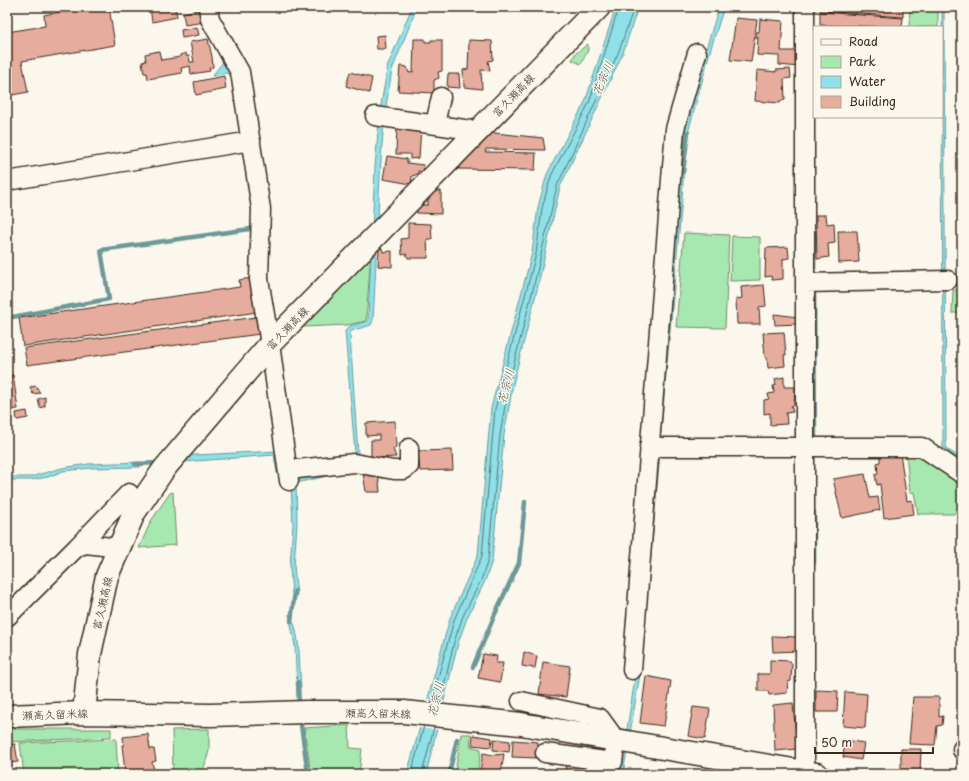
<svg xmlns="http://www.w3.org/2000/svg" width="969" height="781" viewBox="0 0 969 781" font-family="'Playpen Sans','Klee One',sans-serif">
<rect width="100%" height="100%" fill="#fbf7ec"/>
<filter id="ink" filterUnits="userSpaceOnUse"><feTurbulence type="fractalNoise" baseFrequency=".025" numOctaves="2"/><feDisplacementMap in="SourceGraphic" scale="8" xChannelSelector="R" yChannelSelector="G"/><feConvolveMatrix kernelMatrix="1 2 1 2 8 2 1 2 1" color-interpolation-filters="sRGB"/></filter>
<g filter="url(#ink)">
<!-- green -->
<path fill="#a7e8b1" stroke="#718968" d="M910,7H938V27H909Z
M588,44V50L581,64L572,60L575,54Z
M684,233L729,235L725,328L676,327Z
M732,236L760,237V280L730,281Z
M371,253L366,321L347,325L303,327Z
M953,290H962V313H952Z
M906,453L932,463L962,481V502L954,514H918L914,492L910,493Z
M173,492L176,545L139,548L151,521L170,493Z
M349,725L350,748L362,749L359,774H311L304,728Z
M7,729H111V737L7,742Z
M209,729V751L202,774H173L172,730Z
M461,734H471L470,746L481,749L478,770H470L469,774H455Z
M116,739L118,774H24L20,743Z"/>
<!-- water -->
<path fill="#8fe1e9" stroke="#6d9898" d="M412,7H417L392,70L385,112L380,110L388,65Z
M616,7H638L623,53L560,187L537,290L513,384L504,435L492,561L485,581L467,618L458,643L426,774H407L450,618L478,555L491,408L532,253L538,207L547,174L585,102Z
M719,7H724L711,48L685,144L682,199L660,441L656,440L682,141L702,62Z
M942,7H944L946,445L947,449L962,459V463L943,447Z
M223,62L226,63L233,74L231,76L227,73L212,76Z
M379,121H384C378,187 377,254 373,320L371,325L351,331L350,335L358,454L355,453L345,331L350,326L368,321V319L375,167Z
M278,451L281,476L277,473L274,455L183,462L169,459L195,455Z
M656,454H660L641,668L623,774H620L636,672Z
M142,462L140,467L91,468L63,471L48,477L30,480H7V477H30L62,468L88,464Z
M359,469L296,483L297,524L294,566L297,595L292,596L290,565L293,525L291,483L292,479Z
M289,614C301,630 299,666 301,687L297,688L295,646Z"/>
<!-- pier -->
<path fill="#fbf7ec" d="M426,699L447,702L440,730L418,728Z"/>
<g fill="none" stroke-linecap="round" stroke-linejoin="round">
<!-- shore -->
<path stroke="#5d736f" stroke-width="1" d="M431,703L454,620L482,556L495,409L536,254L542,208L551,176L589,103L619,7
M440,704L454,642L463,616L481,580L488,560L500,435L509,383L533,289L557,186L619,51L634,7
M411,774L424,726
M422,774L434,727"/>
<!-- stream -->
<path stroke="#6d9898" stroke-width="4.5" d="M683,172L688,132
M814,232V268
M814,290L815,438
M7,318L109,299L101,250L250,229L256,225
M135,464L159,463
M814,512V563
M291,621L295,591
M473,667L495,614L519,563L525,502
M298,682L299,706
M300,718L308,774
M449,774L457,739"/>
</g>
<!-- building -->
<path fill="#e6ad9e" stroke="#3b2a1e" d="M71,7H109L115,45L22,61L28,92L7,96V32L45,26L44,15L71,10Z
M150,7H175L177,17L152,22Z
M821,7H903V17L820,11Z
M203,9L205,22L185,25L183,13Z
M820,12L903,18L902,27L820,25Z
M736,18L757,20L751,62L730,60Z
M760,19L783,21L781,51H799V67L779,65V56L757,55L758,37L756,38V32H759Z
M197,27L199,35L182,38L181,30Z
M385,35L386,49H377L376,36Z
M208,39L212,57L213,67L209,68L210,71L191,74L190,66L181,68L182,73L148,79L147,73H144L142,62L146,61L145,54L159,51L161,60L180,57V55L186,53V56H189L190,62H194L190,42Z
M414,39H425V42H431V40H442V71L438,72L439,78L434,80V93L398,91L400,66L407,67L409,73L413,72Z
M469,40L492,41L493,60L488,61L490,71L481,70L482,89L464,87L463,70L468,69Z
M790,69L791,78L784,79L785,100L781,101L780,103L755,101L757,70L776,72V70Z
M350,72L372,78L369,93L346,86Z
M448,74H459L460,88L447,87Z
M224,76L226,89L196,95L194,82Z
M397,124L421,126L419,158L410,159V154H396Z
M485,132L543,138L545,150L486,149L485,152L536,153L535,170L458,169V159L466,149L477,148L479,138Z
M387,156L407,159V163L423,165L424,172L418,171V174L412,176L411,184L383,179Z
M430,191H441V214L417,213L416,205H428V195Z
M816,215H826L827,224L834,223L835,243L828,244L829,257L817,259Z
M408,223L431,224L432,239H427L428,258H408L406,254L402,255L401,239L408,238Z
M838,231H857L859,262L839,263Z
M788,247L789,258L783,259V279L772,280L771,276L765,277L766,248Z
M382,248L383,252L392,251V267L378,266L379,249Z
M252,278L257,312L23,346L19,318L240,287L239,280Z
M764,285L766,306L759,307L760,324H737L736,299L742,298L741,287Z
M774,314L798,317L799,324L775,325Z
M257,317L260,334L27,365L24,348Z
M784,332L786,355H784L785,366L768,368L767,358L765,357L763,333Z
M13,375L18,409L7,410V376Z
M784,377V387H795L794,405L791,406L793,412L786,413L787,424L770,425V413L764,414V400L769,399L768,394L774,393L773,386L776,385L775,379Z
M36,386L40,393L33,394L30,387Z
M45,397V406L40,408L38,399Z
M27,411L28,418L17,420L16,413Z
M395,421L396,447L393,449L396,457L371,458V440H379V435L366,436V423Z
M452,450L453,470L420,471L418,451Z
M900,453L907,501L912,500L914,514L884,518L880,484L877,485L875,475L878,474L877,463L880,462V456Z
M378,471L380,492H366L363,473Z
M865,474L870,498L878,497L880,510L842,518L833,479Z
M772,636L798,637V651L773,652Z
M524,652L537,656L535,668L522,666Z
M483,654L497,656L496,663H503L500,682L478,678Z
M770,660L790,661V663H792L791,681L788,682L787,693L769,695L768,691H758V674H770Z
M543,662L570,666L566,697L539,694Z
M646,676L671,681L664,726L640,723Z
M816,690L838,691L837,712H816Z
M845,692L867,694L865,728L843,726Z
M913,697H939V717L943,716L942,725L937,726L935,745L909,744Z
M793,703L797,749L775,751L773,705Z
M693,707L710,709L705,739L688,736Z
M148,734L150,749H154L156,761L152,762L155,774H132V771H125L122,745H124L123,737Z
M473,735L492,738L491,747L472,745Z
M494,739L510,741L509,752L493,750Z
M513,740L538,742L537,758L512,757Z
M845,740L864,743L861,760L843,757Z
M15,744L18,762L7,763V745Z
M569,748L585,750L582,772L565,770Z
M901,749H921L920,774H901Z
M483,753L493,755L504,754L501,774H470L471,771H480Z"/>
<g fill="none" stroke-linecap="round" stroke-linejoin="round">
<defs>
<path id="minor" d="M208,7L210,19L240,72L261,209L259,279L270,344L289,481
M375,116L478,131
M435,124L441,97
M7,181L251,141
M805,283L948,280
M649,447H922L962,474
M288,470L354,463L394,470H404L409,466V448
M77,547L129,493
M7,617L77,547L86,544L120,548
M632,670L675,129L697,53
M521,701L600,718L616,740L613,762L545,753
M962,749V750
M805,771V7"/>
<path id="major" d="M84,713L90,654L107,576L134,513L164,469L270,344L599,7
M7,716L84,713L211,715L306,712H404L521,724L817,774"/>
</defs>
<!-- minor casing -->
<use href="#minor" stroke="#3b2a1e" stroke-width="21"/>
<!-- major casing -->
<use href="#major" stroke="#3b2a1e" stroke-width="25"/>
<!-- minor -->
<use href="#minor" stroke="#fbf7ec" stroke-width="18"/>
<!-- major -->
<use href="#major" stroke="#fbf7ec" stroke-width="22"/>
</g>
</g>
<g text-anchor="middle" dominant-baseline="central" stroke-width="3" stroke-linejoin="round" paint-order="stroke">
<!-- street labels -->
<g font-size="11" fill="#3b2a1e" stroke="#fbf7ec">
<text transform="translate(513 95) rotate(-46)">富久瀬高線</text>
<text transform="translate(287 328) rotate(-46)">富久瀬高線</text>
<text transform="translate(102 603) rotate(-77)">富久瀬高線</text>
<text transform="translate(378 713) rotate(1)">瀬高久留米線</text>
<text transform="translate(55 714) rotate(-2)">瀬高久留米線</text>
</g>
<!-- water labels -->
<g font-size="12" font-style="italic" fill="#505851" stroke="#fbf7ec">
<text transform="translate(602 78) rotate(-67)">花宗川</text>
<text transform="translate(505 386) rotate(-75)">花宗川</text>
<text transform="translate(435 699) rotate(-77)">花宗川</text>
</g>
</g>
<!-- margin -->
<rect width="969" height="781" fill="none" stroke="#fbf7ec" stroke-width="24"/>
<rect x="12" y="12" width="945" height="757" fill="none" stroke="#3b2a1e" stroke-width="1.5" filter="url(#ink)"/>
<!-- legend -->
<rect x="813" y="26" width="130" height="92" fill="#fbf7ec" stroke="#aea59a"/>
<rect x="821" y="39" width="20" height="6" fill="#fbf7ec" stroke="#aea59a"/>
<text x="849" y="46" font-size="12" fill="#3b2a1e">Road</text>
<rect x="821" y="56" width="20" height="12" fill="#a7e8b1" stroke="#aea59a"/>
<text x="849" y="66" font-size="12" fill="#3b2a1e">Park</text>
<rect x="821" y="76" width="20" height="12" fill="#8fe1e9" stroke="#aea59a"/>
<text x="849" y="86" font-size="12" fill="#3b2a1e">Water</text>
<rect x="821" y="96" width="20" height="12" fill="#e6ad9e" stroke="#aea59a"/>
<text x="849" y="106" font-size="12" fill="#3b2a1e">Building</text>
<!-- scale -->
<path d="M815 747v6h118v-6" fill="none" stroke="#3b2a1e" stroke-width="2"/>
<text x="821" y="747" font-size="12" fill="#3b2a1e" stroke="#fbf7ec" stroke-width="3" paint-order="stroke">50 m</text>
</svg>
